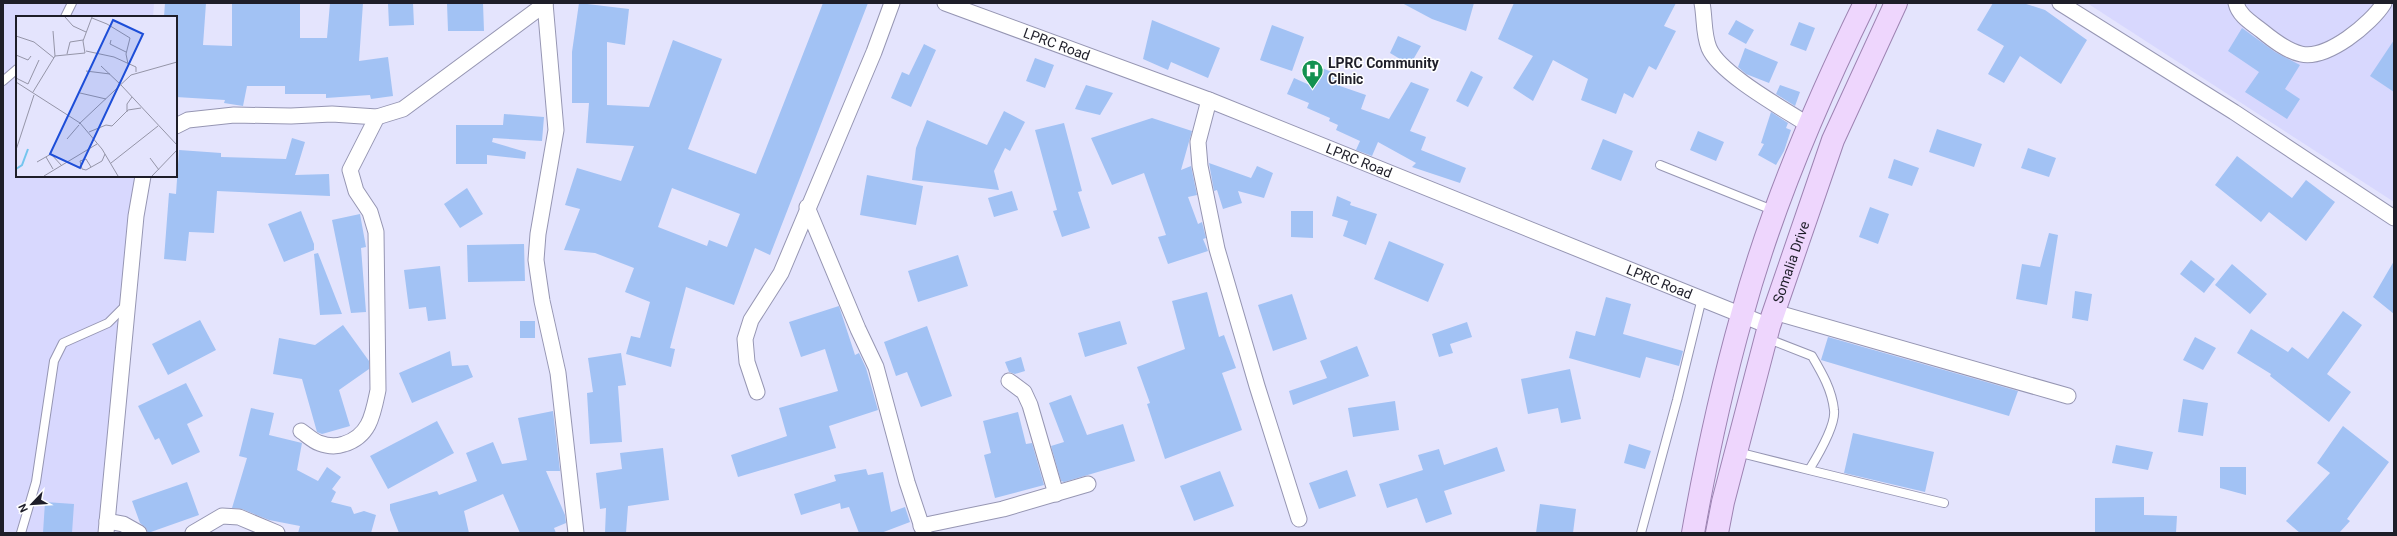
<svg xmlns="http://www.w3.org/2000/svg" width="2397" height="536" viewBox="0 0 2397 536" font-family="Roboto,sans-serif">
<rect width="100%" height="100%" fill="#e4e4fd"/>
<!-- built -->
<path fill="#d8d8fe" d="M3,3H154L153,17H17V176H137L102,533H3Z
M2087,3H2394V202Z"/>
<!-- building -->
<path fill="#a2c2f4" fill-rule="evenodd" d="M165,3H206L203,45L232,46V3H300V38H327L330,3H363L359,61L388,57L393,96L371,99L370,95L326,98V94H285V86H247L243,106L224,103L225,100L176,97V17H164Z
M388,3H413L414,25L389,26Z
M447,3H483L484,31H448Z
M579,3L629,9L625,45L607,42V105L649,107L673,40L722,59L688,149L756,174L823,3H868L770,255L755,248L734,305L686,287L670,348L675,349L671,367L626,354L631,336L640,338L650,302L625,292L634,268L595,253L564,250L580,209L565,205L577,168L621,181L634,146L586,143L589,103H572V52ZM672,188L740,214L727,247L709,240L707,246L658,227Z
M1402,3H1474L1466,31L1432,19Z
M1514,3H1676L1664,26L1676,31L1656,70L1649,66L1633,98L1624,93L1616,114L1581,100L1588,79L1553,60L1533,101L1513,88L1533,56L1498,39Z
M1993,3H2023L2045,10L2087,40L2061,84L2020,56L2004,83L1988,74L2004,46L1977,30Z
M1152,20L1220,48L1208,78L1171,62L1168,70L1143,59Z
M1736,20L1754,30L1746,44L1728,34Z
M1799,22L1815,28L1806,51L1790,45Z
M1272,25L1304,37L1292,71L1260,60Z
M2242,28L2275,52L2300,65L2285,89L2300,99L2287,119L2245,92L2259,72L2228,51Z
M1398,36L1421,46L1410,65L1390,53Z
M2394,40V92L2370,76Z
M924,44L936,50L911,107L891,98L902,72L909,75Z
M1745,48L1778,62L1769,83L1746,74L1738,67Z
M1035,58L1054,65L1045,88L1026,81Z
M1322,68L1344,77L1340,86L1366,95L1361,109L1389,119L1411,82L1429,89L1410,131L1426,137L1421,150L1466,168L1460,183L1412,167L1416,163L1378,142L1372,156L1356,150L1360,141L1336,130L1338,125L1329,121L1330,118L1307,108L1309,103L1287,94L1294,78L1314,87Z
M1471,71L1483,77L1468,107L1456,101Z
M1086,85L1113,93L1100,115L1075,109Z
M1780,85L1800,92L1795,106L1776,94Z
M1004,111L1025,122L1010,151L1005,148L994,171L999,190L912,180L916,148L927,120L987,145Z
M1771,112L1788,123L1786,128L1791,130L1784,151L1776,165L1758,155L1764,144L1761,143Z
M504,114L544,117L542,141L493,138L492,142L526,152L525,159L487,155V164H456V125H503Z
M1152,118L1192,131L1181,170L1191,166L1197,195L1188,197L1198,224L1202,222L1206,238L1203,239L1208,251L1168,264L1158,237L1166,235L1144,173L1112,185L1091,138Z
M1064,123L1082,191L1078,192L1090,228L1062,237L1053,211L1057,210L1035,130Z
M1937,129L1982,144L1974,167L1929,152Z
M1698,131L1724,142L1716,161L1690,150Z
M292,138L305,142L295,175L329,174L330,196L217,191L214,233L189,232L186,261L164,259L169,193L176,194L179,150L221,153V157L286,159Z
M1603,139L1633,151L1621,181L1591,169Z
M2028,148L2056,158L2049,177L2021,168Z
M2237,156L2292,198L2306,180L2335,202L2306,241L2269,212L2261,222L2215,185Z
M1894,159L1919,168L1912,186L1888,178Z
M1209,163L1251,178L1257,166L1273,173L1264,198L1238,191L1242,203L1223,209L1217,190L1214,191Z
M867,175L923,186L916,225L860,215Z
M467,188L483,214L460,228L444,204Z
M1012,191L1018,210L994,217L988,198Z
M1337,196L1351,202L1350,205L1377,214L1366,245L1343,236L1348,221L1332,216Z
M1870,207L1889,214L1878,244L1859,237Z
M301,211L314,244V250L284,262L268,224Z
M1291,211H1313V238L1291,237Z
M360,214L366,247L361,248L366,312L351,313L332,220Z
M2049,233L2058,235L2047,305L2016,299L2022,264L2040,267Z
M1389,241L1444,264L1428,302L1374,279Z
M524,244L525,281L468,282L467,245Z
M318,253L342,314L320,315L314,254Z
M958,255L968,286L918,302L908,271Z
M2191,260L2215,279L2204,293L2180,274Z
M2394,261V314L2373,297Z
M2232,264L2267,294L2250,314L2215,285Z
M440,266L446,319L428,321L426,307L409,309L404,270Z
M2075,291L2092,294L2088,321L2072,318Z
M1207,292L1219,337L1224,335L1236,368L1222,373L1242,430L1165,459L1147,404L1150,403L1137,367L1185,349L1172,301Z
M1292,294L1307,339L1273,351L1258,305Z
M1606,297L1631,304L1623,334L1683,351L1679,366L1646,357L1640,378L1569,358L1576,331L1595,336Z
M839,306L855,355L859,353L866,368L878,410L829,426L836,448L738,477L731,455L787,436L779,408L838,391L825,349L801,357L789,322Z
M2343,311L2362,325L2327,374L2351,392L2329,422L2270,376L2271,374L2237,353L2251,329L2288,352L2292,347L2308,359Z
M200,320L216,350L168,375L152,344Z
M520,321H535V338H520Z
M1120,321L1127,344L1085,357L1078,333Z
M1467,322L1472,337L1450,344L1453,353L1439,357L1432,334Z
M343,325L369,361V369L339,390L350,426L322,434L317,432L302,379L273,374L279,338L315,345Z
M927,326L952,396L921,407L907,372L896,376L884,342Z
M1828,337L2018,391L2009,416L1821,360Z
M2195,337L2216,348L2203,370L2183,360Z
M1357,346L1369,376L1293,405L1289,391L1327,378L1320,361Z
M450,351L452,366L468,365L473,377L412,403L399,373Z
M621,353L626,385L618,386L622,442L590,444L587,393L593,392L588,358Z
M1021,357L1025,371L1015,374L1009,372L1005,362Z
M1570,369L1581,419L1561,423L1558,408L1528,414L1521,379Z
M186,383L203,416L187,424L200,452L172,465L159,438L155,440L138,406Z
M1071,395L1087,435L1123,424L1135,461L1064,482L1061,481L1051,446L1064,442L1049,403Z
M2183,399L2208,403L2203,436L2178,432Z
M1395,401L1399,430L1353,437L1348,408Z
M251,408L274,413L269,435L302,443L297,470L318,481L327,467L341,477L332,489L336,492L331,502L351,507L354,514L364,511L376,515L371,533H298L300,526L269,520L242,509L232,508L247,458L239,456Z
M553,411L560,471H546L565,515L566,523L554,528L556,533H520L503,494L464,511L469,533H399L390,510V504L437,491L439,495L477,481L466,453L493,442L502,464L527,460L518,418Z
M1018,412L1026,444L1032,443L1044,485L995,498L984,455L991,453L983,421Z
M437,421L454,453L388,489L370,456Z
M2343,426L2389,462L2347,519L2350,521L2339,533H2300L2286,521L2330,473L2317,463Z
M1853,433L1934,452L1925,492L1844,473Z
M1629,444L1651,451L1645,469L1624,463Z
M2116,445L2153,452L2148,470L2112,463Z
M1497,447L1505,471L1444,491L1452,514L1426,523L1417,498L1387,508L1379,484L1423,470L1418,455L1439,449L1444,465Z
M663,448L669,500L628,506L626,533H605L606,508L600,509L596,473L622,469L620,453Z
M2220,467H2246V495L2220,488Z
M866,469L868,475L883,472L891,512L905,507L910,522L881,533H859L849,507L841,509L840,503L801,515L794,494L836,481L834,475Z
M1347,470L1356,496L1319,509L1309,483Z
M1220,471L1234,506L1194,521L1180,486Z
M187,482L199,515L148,533L146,528L140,523L132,501Z
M2144,497V515L2177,516L2176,533H2095V498Z
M45,502L74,504L72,533H43Z
M1540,504L1576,509L1573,533H1536Z"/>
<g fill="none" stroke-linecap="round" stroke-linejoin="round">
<defs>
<path id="lane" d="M65,17L72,3
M3,81L17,69
M1660,165L1775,211
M1737,452L1809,470C1817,457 1836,425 1834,410C1832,390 1822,373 1812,356L1766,338
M1809,470L1944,503
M21,533L36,482L54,361L63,343L108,323L127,304
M1641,533L1677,400L1702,298"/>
<g id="street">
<path d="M545,3L556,130L538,234L536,260L542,301L558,373L576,533"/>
<path id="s1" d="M945,3L1209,100L1769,326"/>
<path d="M1702,3C1705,18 1703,33 1709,48C1720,74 1784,109 1810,126"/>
<path d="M2060,3L2234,112L2394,218"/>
<path d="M2236,3C2239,16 2252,23 2262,31C2273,40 2287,51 2301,54C2327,60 2371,24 2384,3"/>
<path d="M1209,100L1198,142L1200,166L1217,249L1257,386L1299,519"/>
<path d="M176,126L188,120L234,115L291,116L332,114L377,117L403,109L545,4"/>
<path d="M807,207L858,329L876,367L907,482L924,533"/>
<path d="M1774,312L2068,396"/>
<path d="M1009,381L1024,392L1030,405L1056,494"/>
<path d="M757,392L747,362L745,339L751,320L781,273L874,52L892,3"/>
<path d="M301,431C307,435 313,441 319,443C327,446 336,447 344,444C370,436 373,414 378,390L376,232L370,212L356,191L350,170L377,117"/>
<path d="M107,521L123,524L139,533"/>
<path d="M921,526L1003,509L1088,484"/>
<path d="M106,533L136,216L143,176"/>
<path d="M193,533L222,516L239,517L277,533"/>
</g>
<g id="primary">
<path d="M1693,533C1706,460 1722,386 1742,315C1771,208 1816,103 1865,3"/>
<path id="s2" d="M1717,533L1723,502L1769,326L1833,140L1896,3"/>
</g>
</defs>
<!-- lane casing -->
<use href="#lane" stroke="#9696b3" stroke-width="10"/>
<!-- street casing -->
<use href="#street" stroke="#9696b3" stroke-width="17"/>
<!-- primary casing -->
<use href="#primary" stroke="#9d83b2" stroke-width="24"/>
<!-- lane -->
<use href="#lane" stroke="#fff" stroke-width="8"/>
<!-- street -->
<use href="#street" stroke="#fff" stroke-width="15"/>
<!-- primary -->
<use href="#primary" stroke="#eed6fd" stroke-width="22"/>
</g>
<!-- icons -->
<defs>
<symbol id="hospital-pin" viewBox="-11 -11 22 30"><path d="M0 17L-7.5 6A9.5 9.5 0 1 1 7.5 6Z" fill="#139250" stroke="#fff"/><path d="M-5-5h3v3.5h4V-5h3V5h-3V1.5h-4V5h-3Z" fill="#fff"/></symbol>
</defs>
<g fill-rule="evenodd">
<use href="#hospital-pin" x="1300" y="58" width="25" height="34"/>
</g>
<g text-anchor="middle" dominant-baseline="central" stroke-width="3" stroke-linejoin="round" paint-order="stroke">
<!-- street labels -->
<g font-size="14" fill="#1e1e29" stroke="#fff">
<text stroke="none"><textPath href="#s1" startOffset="119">LPRC Road</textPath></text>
<text stroke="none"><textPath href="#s1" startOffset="443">LPRC Road</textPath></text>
<text stroke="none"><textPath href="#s2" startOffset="281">Somalia Drive</textPath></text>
<text stroke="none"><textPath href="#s1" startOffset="767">LPRC Road</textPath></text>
</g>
<!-- poi labels -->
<g font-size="14" font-weight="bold" fill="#1e1e29" stroke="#fff" text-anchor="start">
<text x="1328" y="63">LPRC Community<tspan x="1328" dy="16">Clinic</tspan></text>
</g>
</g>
<!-- overview -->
<g transform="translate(16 16)">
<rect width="161" height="161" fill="#e4e4fd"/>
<path fill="none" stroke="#74c5ee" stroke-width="2" d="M0,153L6,149L12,133"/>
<path fill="none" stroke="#9595a8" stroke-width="1" d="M49,1L57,10L70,16M76,2L91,8L114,22L110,38L112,48M37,15L39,40M0,20L18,26L38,42M95,24L94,28L110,36M70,35L98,41L120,51V56M51,38L54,26L67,24M0,39L12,44L15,40M85,50L104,68M70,55L94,58M0,62L12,68L23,44M0,66L64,107L86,133L102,160M105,69L161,129M17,76L39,40L69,37L67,25L76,1M64,77L90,83M111,96V88L116,81M63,108L115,59L161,46M73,116L90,109L96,110L112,94L125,92M51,123L63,109M0,134L18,79M30,141L37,153M134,142L143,154M21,146L35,138L46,150M95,147L142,110M75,151L70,143L64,145L66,153L70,154L86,145L89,138M28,160L81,128M136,160L161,134"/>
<path fill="#1d4ed8" fill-opacity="0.15" stroke="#1d4ed8" stroke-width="2" d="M97,4L127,18L64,152L34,138Z"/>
<rect width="161" height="161" fill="none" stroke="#1e1e29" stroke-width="2"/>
</g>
<!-- border -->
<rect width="2397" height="536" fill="none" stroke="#1e1e29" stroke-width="8"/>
<!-- north arrow -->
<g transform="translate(32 504) rotate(245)" stroke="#ffffff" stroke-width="3" paint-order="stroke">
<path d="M0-3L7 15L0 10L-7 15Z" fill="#1e1e29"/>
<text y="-6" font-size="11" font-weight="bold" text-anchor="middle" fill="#1e1e29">N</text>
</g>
</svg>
